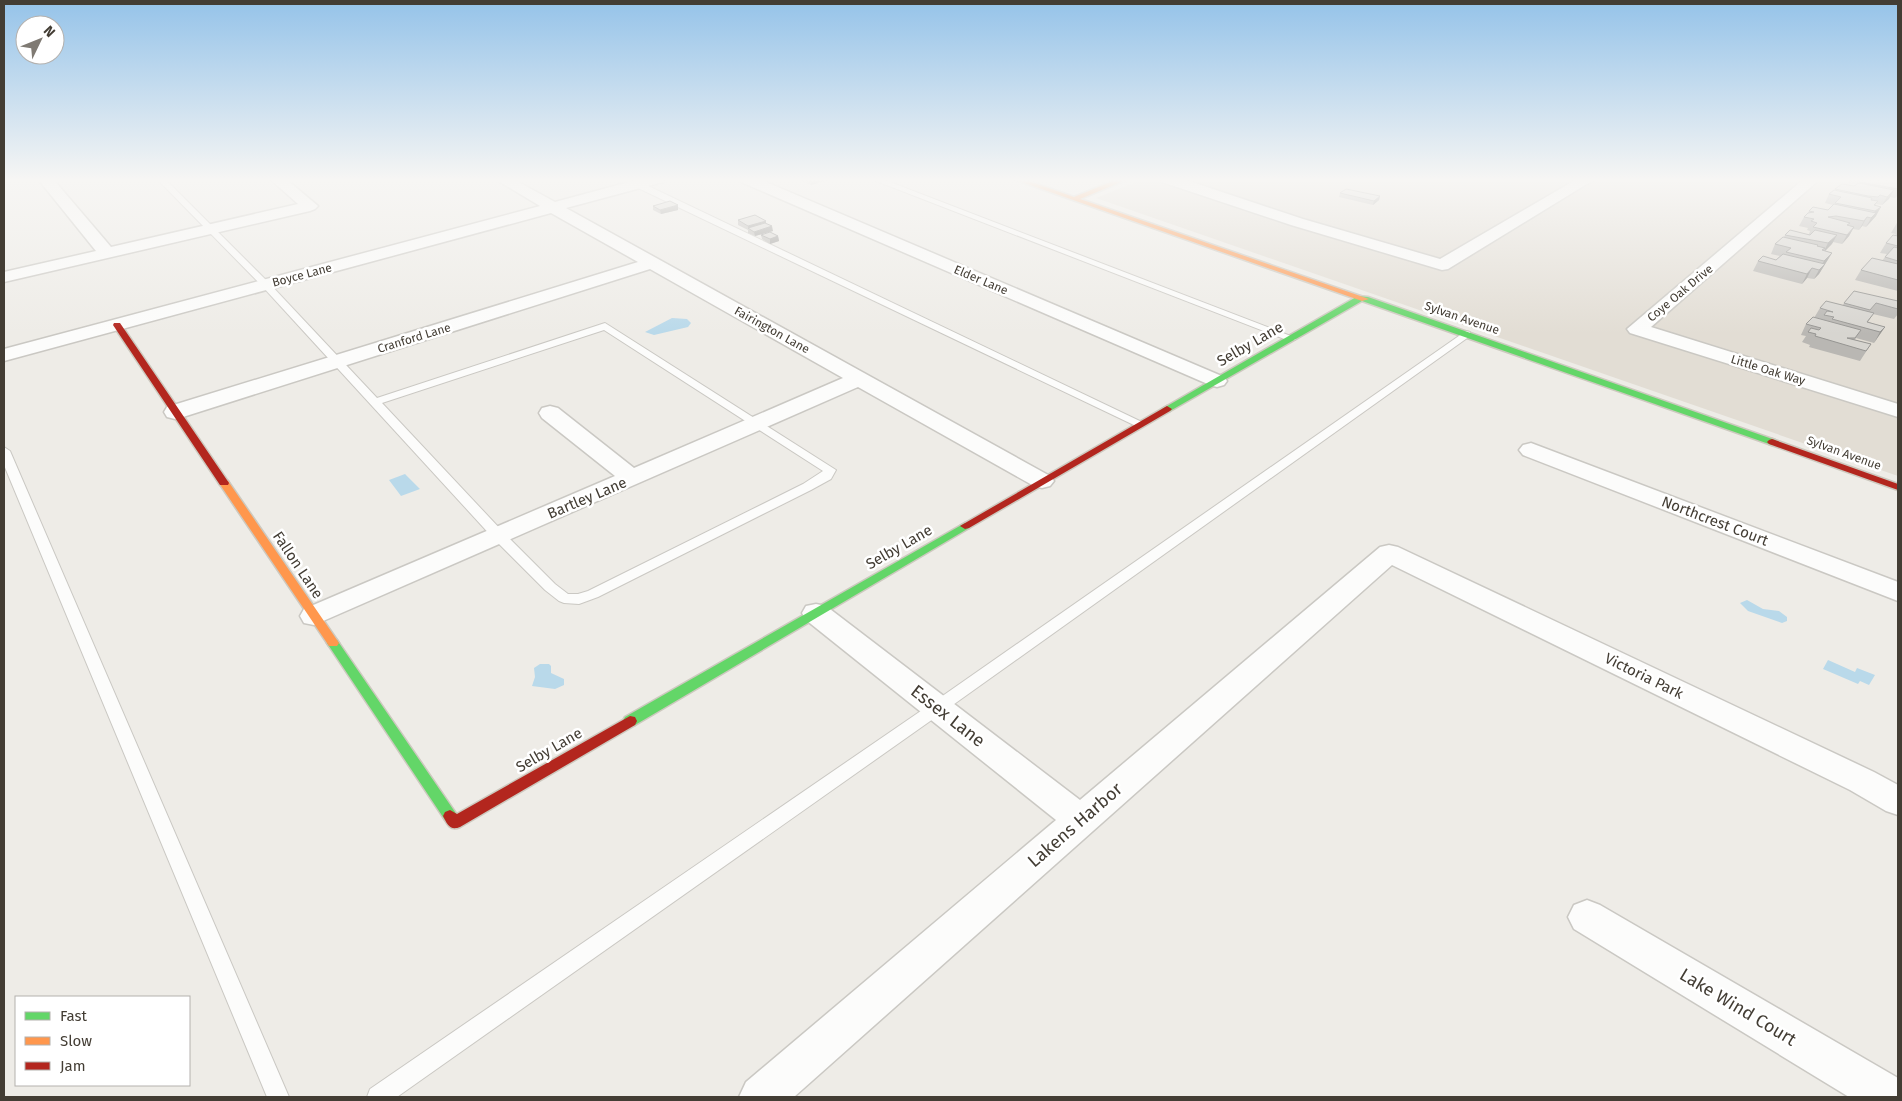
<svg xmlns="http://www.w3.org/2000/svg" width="1902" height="1101" viewBox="0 0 1902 1101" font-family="'Fira Sans',sans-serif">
<rect width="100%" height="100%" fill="#eeece7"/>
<!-- residential -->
<path fill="#e2ddd4" d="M1143,179H1898V476L1096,198Z"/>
<!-- water -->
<path fill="#b9d9ea" d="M672,318L687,319L691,323L688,327L654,335L645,332Z
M405,474L420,489L401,496L389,480Z
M1747,600L1763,609L1779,611L1787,617V621L1782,623L1748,611L1740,603Z
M1828,660L1855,672L1857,668L1875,675L1869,685L1860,681L1858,684L1823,669Z
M540,664H549L551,666V673L564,679V685L555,689L532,686L535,677L534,668Z"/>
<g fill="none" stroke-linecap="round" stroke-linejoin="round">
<defs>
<path id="lane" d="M157,179H165L269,283L377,398L605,323L836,470L831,479L811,490L598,597L579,604L564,603L559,601L545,590L494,539L263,287ZM604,330L823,471L803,484L588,591L578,594H568L555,584L504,533L382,403Z
M871,179H882L1296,338L1295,340H1287Z
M636,183H642L1146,424L1144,426H1136L636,187Z
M1466,331L1470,332V336L943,712L397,1097H367L370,1089L931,704Z
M4,447L10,451L289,1097H267L4,465Z"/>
<path id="street" d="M38,179H53L111,247L298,204L270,179H286L318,206L315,209L310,211L4,282V272L96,251Z
M495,179H513L555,202L640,179H665L663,182L566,208L1050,476L1054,481L1050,486L1042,488L1034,486L858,387L314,625L304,623L300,616L304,609L615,476L542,418L539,413L542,408L550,406L558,408L634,468L843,378L650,269L183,417L175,419L167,417L164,412L167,407L638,262L551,213L4,361V349L540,206Z
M739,179H759L1224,377L1227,381L1224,385L1217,387L1210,385L741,182Z
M1160,179H1183L1303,219L1440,259L1577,179H1595L1448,269L1442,270L1291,225L1162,182Z
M1804,179H1820L1651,327L1898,404V417L1630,333L1627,329Z
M1531,443L1898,582V601L1523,455L1519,450L1523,445Z
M1389,545L1398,547L1874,772L1898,785V815L1886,811L1850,790L1392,565L794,1097H739L746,1082L1056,820L806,620L802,613L806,606L816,604L826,606L1080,800L1380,547Z
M1587,900L1600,905L1898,1078V1097H1849L1574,929L1568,917L1574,905Z"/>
<path id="fast" d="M1358,296L1368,297L1775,440L1777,442L1772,445L1769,444L1362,301L1170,411H1164L1162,409Z
M965,523L970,526L969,528L635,725L630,726L625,725L623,721L625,717Z
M333,639L337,640L455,812L457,816L455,820L450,822L445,820L327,643L329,640Z"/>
<path id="slow" d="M1013,179H1023L1074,197L1118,179H1128L1080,199L1369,299L1362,301Z
M224,480L228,481L337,640L339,643L337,646H329L219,483Z"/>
<path id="jam" d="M114,323H120L229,483L228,485H220L113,325Z
M1167,406L1172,409L1170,411L969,528L965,529L960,526Z
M1772,439L1898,484V490L1769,444L1767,442L1769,440Z
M630,716L635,717L637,721L635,725L460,827C450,831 447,824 443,816L445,812L450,810L457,814Z"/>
</defs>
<!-- lane casing -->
<use href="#lane" stroke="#cac8c3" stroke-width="2"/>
<!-- street casing -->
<use href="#street" stroke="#cac8c3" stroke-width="3"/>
<!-- fast casing -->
<use href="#fast" stroke="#cdc9bf" stroke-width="3"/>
<!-- slow casing -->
<use href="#slow" stroke="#cdc9bf" stroke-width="3"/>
<!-- jam casing -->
<use href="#jam" stroke="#cdc9bf" stroke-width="3"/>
<!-- lane -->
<use href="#lane" fill="#fcfcfb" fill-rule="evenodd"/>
<!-- street -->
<use href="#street" fill="#fcfcfb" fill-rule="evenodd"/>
<!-- fast -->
<use href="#fast" fill="#63d668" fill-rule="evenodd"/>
<!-- slow -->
<use href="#slow" fill="#ff974d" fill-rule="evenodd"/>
<!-- jam -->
<use href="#jam" fill="#b3261e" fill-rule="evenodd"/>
</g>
<!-- wall -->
<path fill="#b9b7b3" d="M797,179H828L811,185Z
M1850,179H1897L1898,184V195L1895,198L1890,197L1882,205L1876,204V216L1866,227L1862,226L1859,230L1853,229L1849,236L1842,244L1833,242L1825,251L1832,253L1819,274L1814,279L1807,278L1802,284L1753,271L1758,261L1776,260L1780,256L1771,254L1775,244L1784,237L1785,235L1809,234L1810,231L1807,230L1808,228L1799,226L1804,217L1807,214L1809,211L1828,210L1833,205L1825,203L1829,194L1835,190V189L1854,186L1857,184L1848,183Z
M1340,193L1380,196L1379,200L1373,205L1339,197Z
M653,206L678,210L661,214L653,210Z
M738,220L766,223L773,231L755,236L748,233V230L738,225Z
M1898,221V291L1855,280L1861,270L1882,261L1887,254L1880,253L1886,243L1896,234L1891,233Z
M761,235L778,236L779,241L770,244L762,239Z
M1898,301V314L1894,319L1873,314L1868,322L1885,327L1878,337L1874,343L1856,338L1855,340L1871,344L1860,361L1809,347L1810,345L1802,342L1806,336L1801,335L1806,324L1814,318L1820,308L1843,305L1844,303Z"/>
<!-- shaded-wall -->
<path fill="#969592" d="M810,179H828V180L811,185Z
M1894,190L1889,199L1882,205L1887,197Z
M1380,196L1379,200L1373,205L1374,201Z
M678,205V210L661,214L660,210Z
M1881,207L1876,216L1866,227L1875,211Z
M1867,217L1862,226L1859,230L1864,221Z
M766,221V225L749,229L748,226Z
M772,226L773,231L755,236L754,232Z
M1854,227L1849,236L1842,244L1847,235Z
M1837,235L1832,244L1823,253L1828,243Z
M778,236L779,241L770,244V239Z
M1832,253L1819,274L1814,279L1824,261Z
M1812,268L1807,278L1802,284L1807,274Z
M1885,327L1878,337L1874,343L1880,332Z"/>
<!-- building -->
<path fill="#d7d5d0" stroke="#969592" d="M1862,179H1897L1898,180V182L1897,184H1898V189L1860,182Z
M1859,183L1894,190L1887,197L1880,195L1878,197L1868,196L1835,189L1842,184L1854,186Z
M1346,189L1380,196L1374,201L1340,193Z
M1834,190L1872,198L1871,200L1878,201L1874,205L1881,207L1875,211L1835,203L1841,197L1829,194Z
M670,201L678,205L660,210L653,206Z
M1834,204L1876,213L1871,218L1867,217L1864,221L1836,216L1828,217L1843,221L1850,223L1847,225L1854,227L1847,235L1813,227L1817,223L1811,221L1814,219L1804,217L1808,213L1814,212L1809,211L1813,207L1828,210Z
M755,215L766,221L748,226L738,220Z
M765,223L772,226L754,232L748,228Z
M1790,230L1810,235L1815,230L1837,235L1828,243L1785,235Z
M770,232L778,236L770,239L761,235Z
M1893,235L1898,236V246L1886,243Z
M1783,237L1818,245L1817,246L1825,248L1822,250L1832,253L1824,261L1786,252L1791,248L1775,244Z
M1894,247L1898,248V261L1885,257Z
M1783,254L1825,264L1819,270L1812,268L1807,274L1758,261L1763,256L1776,260Z
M1872,258L1898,264V280L1861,270Z
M1854,291L1898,301V309L1876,303L1870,310L1844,303Z
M1826,301L1874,313L1867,322L1885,327L1880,332L1832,319L1834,317L1824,315L1827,311L1833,312L1820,308Z
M1813,317L1861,330L1855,338H1847L1871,344L1866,351L1815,336L1816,334L1808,332L1811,328L1819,330L1821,328L1806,324Z"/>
<!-- sky -->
<linearGradient id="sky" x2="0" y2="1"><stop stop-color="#95c3e9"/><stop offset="0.54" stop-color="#f7f6f4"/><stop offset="1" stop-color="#f7f6f4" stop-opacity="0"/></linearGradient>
<rect width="1902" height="334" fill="url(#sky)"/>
<g text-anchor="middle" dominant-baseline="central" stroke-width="5" stroke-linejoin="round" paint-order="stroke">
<!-- far-street labels -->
<g font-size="12" fill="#433d34" stroke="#fff">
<text transform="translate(302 275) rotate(-15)">Boyce Lane</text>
<text transform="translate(981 280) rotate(23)">Elder Lane</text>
<text transform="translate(1680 293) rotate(-40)">Coye Oak Drive</text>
<text transform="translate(1462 318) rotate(19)">Sylvan Avenue</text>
<text transform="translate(772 330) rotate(29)">Fairington Lane</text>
<text transform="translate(414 338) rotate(-17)">Cranford Lane</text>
<text transform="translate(1768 370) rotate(17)">Little Oak Way</text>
<text transform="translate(1844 453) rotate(20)">Sylvan Avenue</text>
</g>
<!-- street labels -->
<g font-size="15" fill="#433d34" stroke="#fff">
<text transform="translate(1250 344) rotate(-30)">Selby Lane</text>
<text transform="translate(587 498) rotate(-23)">Bartley Lane</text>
<text transform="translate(1715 521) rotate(21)">Northcrest Court</text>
<text transform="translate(899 547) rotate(-30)">Selby Lane</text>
<text transform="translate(298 565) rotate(56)">Fallon Lane</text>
<text transform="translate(1644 676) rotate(26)">Victoria Park</text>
<text transform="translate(549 750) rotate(-30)">Selby Lane</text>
</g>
<!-- near-street labels -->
<g font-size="18" fill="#433d34" stroke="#fff">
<text transform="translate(948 716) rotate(38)">Essex Lane</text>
<text transform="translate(1075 825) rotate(-41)">Lakens Harbor</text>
<text transform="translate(1738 1007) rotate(31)">Lake Wind Court</text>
</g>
</g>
<!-- border -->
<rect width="1902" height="1101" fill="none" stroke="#433d34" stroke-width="10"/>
<!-- legend -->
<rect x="15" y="996" width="175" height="90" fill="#ffffff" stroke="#b4b1ae"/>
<rect x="25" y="1012" width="25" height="8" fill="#63d668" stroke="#b4b1ae"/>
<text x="60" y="1021" font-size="15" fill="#433d34">Fast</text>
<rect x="25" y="1037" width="25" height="8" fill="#ff974d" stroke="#b4b1ae"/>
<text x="60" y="1046" font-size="15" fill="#433d34">Slow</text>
<rect x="25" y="1062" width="25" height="8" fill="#b3261e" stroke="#b4b1ae"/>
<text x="60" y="1071" font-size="15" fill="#433d34">Jam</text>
<!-- north arrow -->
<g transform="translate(40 40) rotate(47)"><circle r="24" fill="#ffffff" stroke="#b4b1ae"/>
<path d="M0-4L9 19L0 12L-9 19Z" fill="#7f7a73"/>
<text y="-8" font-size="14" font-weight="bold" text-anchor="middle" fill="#433d34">N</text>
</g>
</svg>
